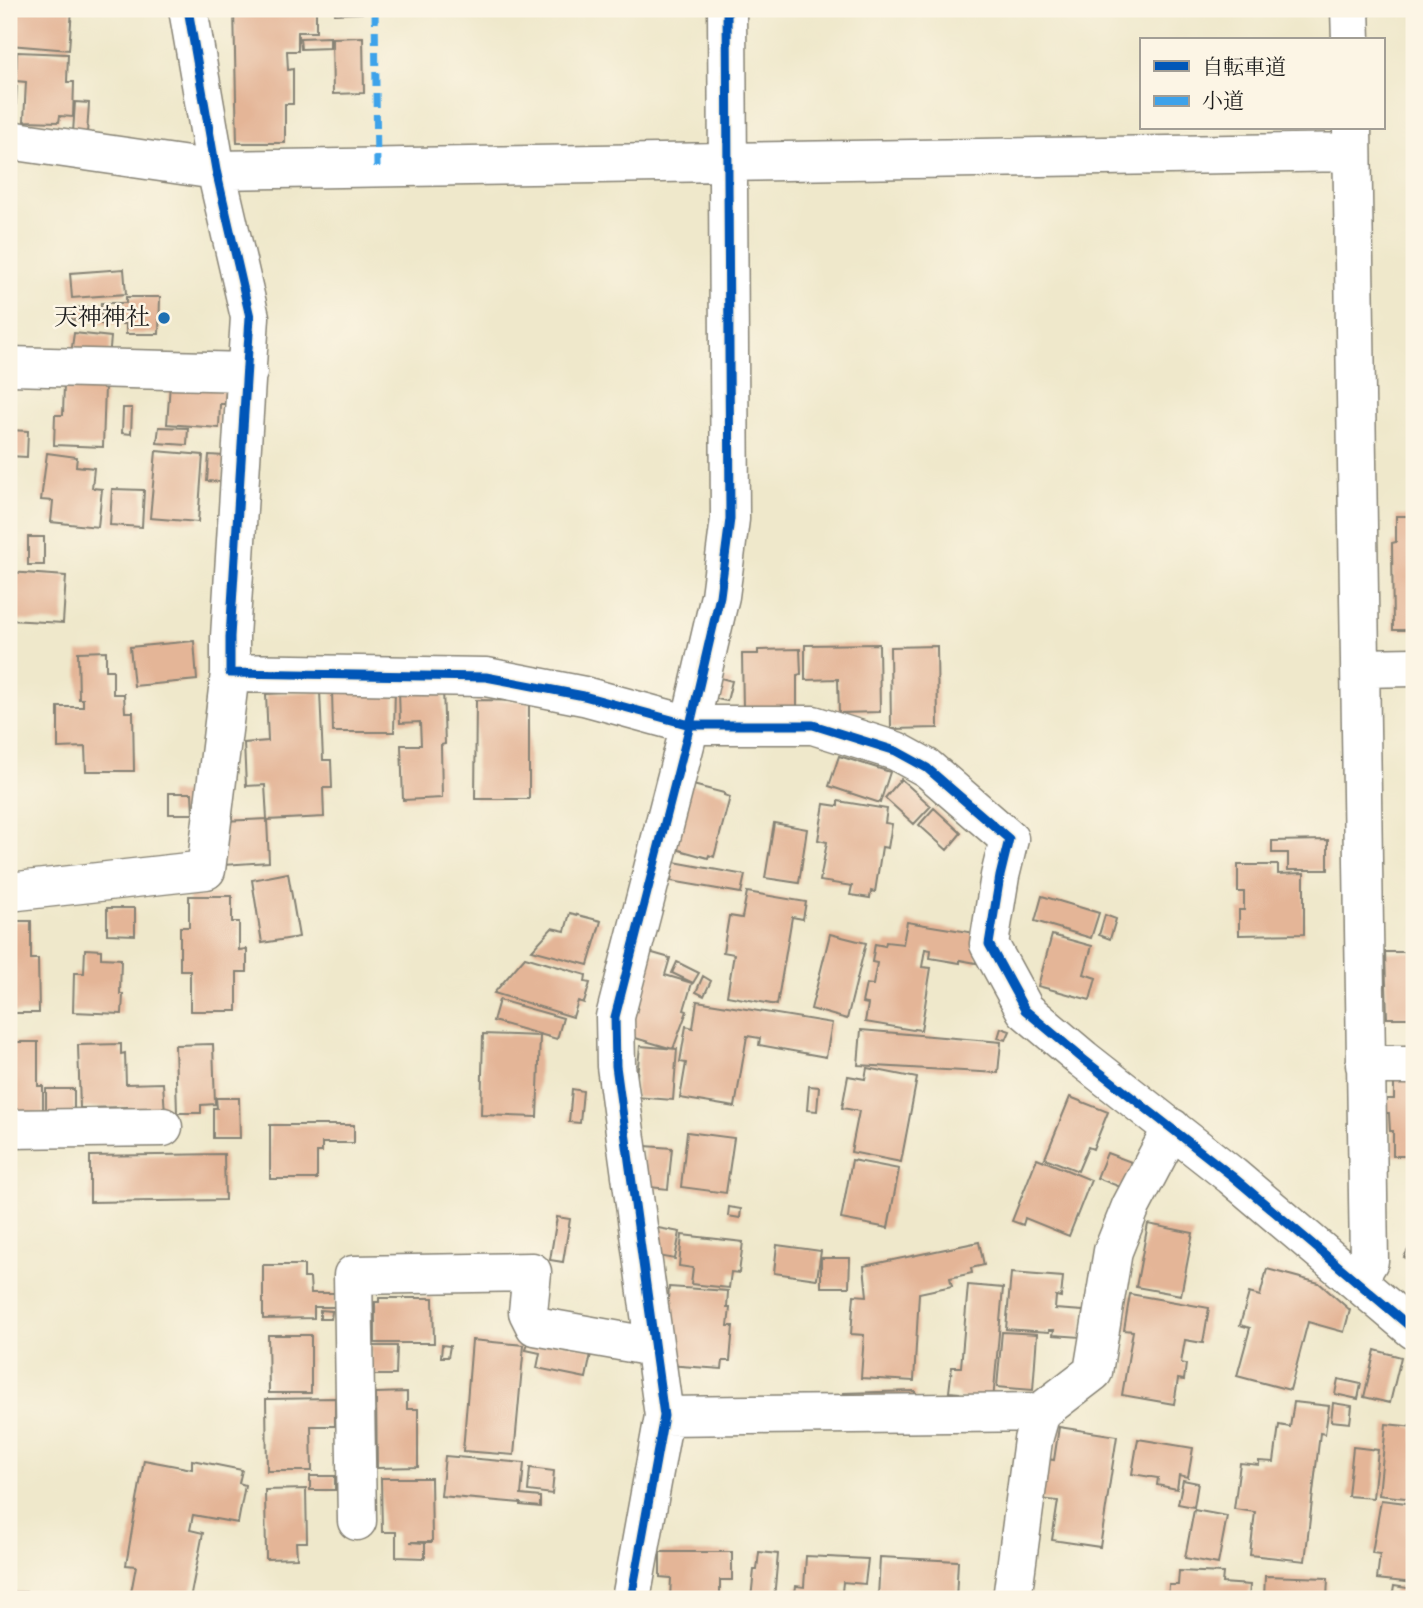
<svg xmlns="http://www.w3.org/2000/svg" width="1423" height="1608" viewBox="0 0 1423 1608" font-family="'IM FELL English','Noto Serif JP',serif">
<rect width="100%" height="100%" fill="#fcf5e5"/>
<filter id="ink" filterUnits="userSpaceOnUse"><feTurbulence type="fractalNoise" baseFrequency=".0143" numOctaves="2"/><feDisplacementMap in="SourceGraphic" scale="14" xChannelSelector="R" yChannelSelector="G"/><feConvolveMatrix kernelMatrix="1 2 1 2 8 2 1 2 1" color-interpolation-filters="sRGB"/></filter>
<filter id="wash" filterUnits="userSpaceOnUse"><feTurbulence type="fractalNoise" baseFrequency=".00686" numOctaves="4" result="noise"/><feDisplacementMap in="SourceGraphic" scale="28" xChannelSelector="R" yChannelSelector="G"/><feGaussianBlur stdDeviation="1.57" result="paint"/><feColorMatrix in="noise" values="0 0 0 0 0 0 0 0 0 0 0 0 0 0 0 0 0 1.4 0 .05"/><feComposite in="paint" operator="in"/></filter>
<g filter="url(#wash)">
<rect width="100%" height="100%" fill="#efe8cb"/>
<g id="blocks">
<!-- building -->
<path fill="#e4b597" d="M13,9H72L69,50L10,45Z
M234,9H316V32H298V51H287L288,70L293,69V104H285V143H237Z
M335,9H362V13L335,14Z
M330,37V48L301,49L300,38Z
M363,37L364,93L333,94L332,38Z
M17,52L68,54L67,82H74L73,117L60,116L59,122L24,121L26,82L16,81Z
M9,86H17L15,117H9Z
M75,102L89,103L87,134L73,133Z
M9,221H15L13,245H9Z
M124,269L126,294L72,298L70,273Z
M126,297H160L159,334H126V324H101V303H126Z
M88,307V319L72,320V308Z
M74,333L111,337L109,358L71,354Z
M64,384L105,386L103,447L54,445L55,415H63Z
M170,384L226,387L225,404H220L219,428L167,424Z
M123,408H132L131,434L122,433Z
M159,427L188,428L187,445L157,443Z
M9,430L28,431L27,457L9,456Z
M156,451L203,455L198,522L150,518Z
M47,453L77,457L76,466L94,468L92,488L102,489L98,527L51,522L53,501L41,500Z
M209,455L224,456L222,482L207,481Z
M112,489L144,490L142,527L110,525Z
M1396,516H1414V630H1393L1392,543L1396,542Z
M28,537H44V565H28Z
M9,572L66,576L63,623L9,620Z
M194,641L197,680L134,686L130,647Z
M879,644L880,712L839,713L838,679L805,680V645Z
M937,646L938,728L891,729L890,647Z
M800,649L801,674L797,675V707L743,708L742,654H758V650Z
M106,651V670H113V694H124L125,712H133L134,771H86L85,747L58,748V707H83V699H79L78,652Z
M717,677L732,681L727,701L712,698Z
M395,688L394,732H333L332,689Z
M443,689L445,744L441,745L442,798L403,800L401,745H421L420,722L400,723L399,690Z
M320,691L323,760H331L332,788H323L324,817L267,820L269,862L223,865L221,821L267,819L265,785L246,786L244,743L268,741L266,694Z
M476,700L529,701V799H475Z
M839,756L890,772L880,803L829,786Z
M901,779L931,806L914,824L885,798Z
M689,784L724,793V795L730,797L714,857L709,855L708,858L672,848Z
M169,793H192L193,814H169Z
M838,801L887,809L885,823L892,824L888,848L882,847L875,892L871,891L870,898L850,895L852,886L820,881L827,842L818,840L824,804L838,806Z
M934,808L961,833L947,850L919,825Z
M774,823L807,829L799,883L765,878Z
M1328,840V870H1288V853H1272V841Z
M674,862L745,875L741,893L671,881Z
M1238,865H1278V874L1304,873V934L1239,935V910H1244V892H1238Z
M288,873L299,937L262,943L252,880Z
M747,892L806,902L803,919L792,917L777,1005L727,996L734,954L723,952L729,916L742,918Z
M189,896H232V922H239V950L247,949V972H237V1011H190V970H180V927H189Z
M1042,896L1099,913L1091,938L1035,921Z
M107,908H135V935L107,934Z
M570,913L601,921L588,965L532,950L552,928L565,931Z
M1105,915L1116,919L1110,939L1099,935Z
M9,921H31V959H38L39,1013H9Z
M907,922L981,934L976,963L960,960V963L930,958L931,950L925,949L922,967L931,968L921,1030L914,1029L913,1030L865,1022L868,1004L862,1003L866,984L873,985L877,963L872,962L875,944L885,946L886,942L903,944Z
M830,934L866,943L847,1019L811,1009Z
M1052,935L1092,946L1084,974L1096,978L1090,1000L1038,986Z
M85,949L101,950V958L121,959L120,994H123L122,1014L73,1012L74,973H84Z
M649,952L670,958L665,975L692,983L684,1010L687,1011L673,1049L625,1035Z
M1385,952H1414V1018H1387Z
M525,957L586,975L585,982L590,983L584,1003L578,1001L573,1017L494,993Z
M677,962L699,973L693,983L672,973Z
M703,976L711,981L704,996L696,992Z
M499,1000L563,1018L557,1039L493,1021Z
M697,1001L832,1023L826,1057L759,1045L760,1038L747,1036L735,1107L680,1098L686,1063L680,1062L686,1026L693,1028Z
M1001,1028L1010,1031L1006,1040L998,1038Z
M861,1030L1001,1042L998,1073L858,1065Z
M483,1034L540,1036L537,1117L481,1115Z
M9,1042H38V1086H43V1113H9Z
M121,1044V1054L125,1053L126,1084L163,1083L165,1114L127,1115V1107L80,1108L78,1045Z
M213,1044L215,1104L201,1105V1113H177L175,1045Z
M640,1046L677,1049L673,1100L635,1097Z
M867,1068L917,1078L901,1162L851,1152L859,1111L842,1108L848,1076L865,1079Z
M1394,1076H1414V1156H1393V1131H1390L1389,1113H1386V1099H1394Z
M809,1086L819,1087L817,1111L807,1110Z
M46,1089H74V1114H46Z
M572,1089L583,1091L580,1123L569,1122Z
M1070,1097L1108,1112L1093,1149L1088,1147L1078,1171L1045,1158Z
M216,1098H239L240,1138H213V1108H217Z
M270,1125H354V1143H322V1152H317V1179H270Z
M687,1132L734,1138L726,1193L681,1187Z
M645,1146L672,1148L668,1189L641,1186Z
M1107,1153L1134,1163L1123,1188L1097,1178Z
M224,1154L225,1200L90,1202V1156Z
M1037,1158L1091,1180L1069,1236L1025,1218L1023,1225L1012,1221Z
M852,1160L899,1169L888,1228L841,1219Z
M729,1207L741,1209L740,1218L728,1216Z
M557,1217L570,1219L563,1262L550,1260Z
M1148,1224L1193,1233L1181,1295L1136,1287Z
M658,1228L680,1232L675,1259L653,1255Z
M682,1235L743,1242L739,1273L731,1272L729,1288L691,1284L693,1268L679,1266Z
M1414,1239V1262L1404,1257Z
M979,1242L984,1265L971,1268L972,1273L950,1278L952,1286L919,1293L914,1381L861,1378L864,1335L851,1334L854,1295L867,1296L864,1266Z
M777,1245L821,1251L817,1279L774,1273Z
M821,1258H850L849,1287H821Z
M263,1265H304V1278H310L311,1293H335V1307H314V1318L263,1319Z
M1267,1269L1319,1283L1350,1310L1344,1332L1308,1322L1290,1390L1237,1376L1250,1328L1240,1325L1249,1293L1260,1296Z
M1011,1273L1063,1277L1061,1297L1056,1296L1055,1309L1083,1311L1081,1337L1053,1335L1054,1330H1049V1332L1006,1329Z
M968,1285L1003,1288L993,1401L958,1398L959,1393L949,1392L952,1367H961Z
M669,1287L728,1291L727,1308H730L728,1326H733L730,1361H723L722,1369L667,1365L666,1325Z
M1130,1294L1209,1308L1203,1343L1185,1340L1181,1363L1186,1364L1184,1380L1178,1379L1174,1404L1122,1395L1133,1331L1124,1330Z
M379,1298H433L434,1343H375V1302H379Z
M320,1310L332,1311L331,1319H320Z
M1002,1332L1037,1334L1033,1390L997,1387Z
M268,1335H311V1393H269Z
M529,1337L592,1349L586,1378L537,1368L540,1353L526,1350Z
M472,1340L524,1345L514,1455L463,1451Z
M442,1345L450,1346L448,1357H441Z
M371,1346H397L396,1375H371Z
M1375,1350L1401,1357L1390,1403L1364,1397Z
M1338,1379L1361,1384L1358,1399L1335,1394Z
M915,1391V1402L844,1404L843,1393Z
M407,1392V1409H418V1467L377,1468L376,1393Z
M335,1398V1426H311L312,1471H267L266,1399Z
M1294,1402L1329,1406L1325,1434L1320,1433L1305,1561L1250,1555L1255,1512L1234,1509L1240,1463L1259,1465V1461L1274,1462L1279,1425L1290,1427Z
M1333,1403L1352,1406L1350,1423L1331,1421Z
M1386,1424L1414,1427V1499L1379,1495Z
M1059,1427L1117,1436L1100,1547L1052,1540L1058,1501L1041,1499L1047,1459L1054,1460Z
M1138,1439L1193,1448L1188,1477L1179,1475L1177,1489L1157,1485L1158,1478L1132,1474Z
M1353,1447L1378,1450L1373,1498L1348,1496Z
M445,1456L524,1463L521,1495L540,1497V1507L521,1505V1503L441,1496Z
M144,1460L192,1469V1460L242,1470L239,1483L245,1485L238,1523L193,1515L190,1530L203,1533L190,1599L130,1598L136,1566L126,1565Z
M530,1468L554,1471L552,1494L528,1491Z
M310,1476H335V1490H310Z
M381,1478H431L432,1542H410L425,1543V1558L396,1557V1532H382Z
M1183,1480L1198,1483L1194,1507L1178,1504Z
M306,1489L307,1542H296L297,1558L266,1559L265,1490Z
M1381,1500L1414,1504V1583L1377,1579L1380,1554L1372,1553Z
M1194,1510L1227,1516L1218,1564L1185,1558Z
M660,1552H732V1580H720V1599H670L671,1578L660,1577Z
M759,1552L778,1554L774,1599H751L754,1570H757Z
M806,1556L868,1559L865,1584L843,1582L842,1592L853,1593V1599H794L796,1586L804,1587Z
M880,1557L958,1561L956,1599L878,1598Z
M1179,1571L1223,1573L1222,1583L1250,1585L1249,1599H1168L1169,1585H1178Z
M1265,1576L1328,1578L1327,1599H1264Z
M1394,1586L1414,1589V1599H1392Z
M9,1592H27V1599H9Z"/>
</g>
</g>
<g filter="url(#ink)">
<use href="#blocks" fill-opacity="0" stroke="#868274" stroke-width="2"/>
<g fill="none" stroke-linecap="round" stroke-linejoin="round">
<defs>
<path id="minor" d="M188,9L216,170L250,317L230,637V673L486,677L584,696L690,725H813L896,751L927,768L1009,839L1000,876L989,944L1025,1010L1083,1059L1232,1176L1414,1330
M1350,9L1351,40
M1352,128L1369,1261L1357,1281
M9,140L216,170L1352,152
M9,366L248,372
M1360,668L1414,667
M9,892L206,870L230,673
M1365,1065H1414
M9,1129L163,1127
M664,1416L1041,1412
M357,1521L353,1275L532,1272L528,1312L535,1326L654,1347
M631,1599L664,1416L616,1066L615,1017L690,725L720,596L730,519L727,9
M1012,1599L1033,1440L1041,1412L1093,1372L1113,1251L1131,1206L1172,1128"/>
</defs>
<!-- minor casing -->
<use href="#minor" stroke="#868274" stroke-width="41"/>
<!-- minor -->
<use href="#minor" stroke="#fff" stroke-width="38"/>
<!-- quiet -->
<path stroke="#3da2ea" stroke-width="7" stroke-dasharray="14 7" stroke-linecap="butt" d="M375,9L377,167"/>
<defs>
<path id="cycleway" d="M188,9L216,170L250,317L230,637V673L486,677L584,696L690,725H813L896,751L927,768L1009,839L1000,876L989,944L1025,1010L1083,1059L1232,1176L1414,1330
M631,1599L664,1416L616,1066L615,1017L690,725L720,596L730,519L727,9"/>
</defs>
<!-- cycleway casing -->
<use href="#cycleway" stroke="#fcf5e5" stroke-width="13"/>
<!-- cycleway -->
<use href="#cycleway" stroke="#0057b8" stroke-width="9"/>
</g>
</g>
<!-- markers -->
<circle fill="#1f6fb2" stroke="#fcf5e5" stroke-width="2.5" cx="164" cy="318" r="7"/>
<g text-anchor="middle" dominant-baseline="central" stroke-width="5" stroke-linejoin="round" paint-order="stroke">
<!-- poi labels -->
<g font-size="24" fill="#1c1c1c" stroke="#fcf5e5" text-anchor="end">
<text x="150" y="318">天神神社</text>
</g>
</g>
<!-- margin -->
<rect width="1423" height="1608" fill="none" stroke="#fcf5e5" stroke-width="35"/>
<!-- legend -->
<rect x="1140" y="38" width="245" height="91" fill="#fcf5e5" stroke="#a29e95" stroke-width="2"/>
<rect x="1154" y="61" width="35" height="10" fill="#0057b8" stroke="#a29e95" stroke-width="2"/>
<text x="1202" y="74" font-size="21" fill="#1c1c1c">自転車道</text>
<rect x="1154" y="96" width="35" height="10" fill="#3da2ea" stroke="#a29e95" stroke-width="2"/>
<text x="1202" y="108" font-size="21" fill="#1c1c1c">小道</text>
</svg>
